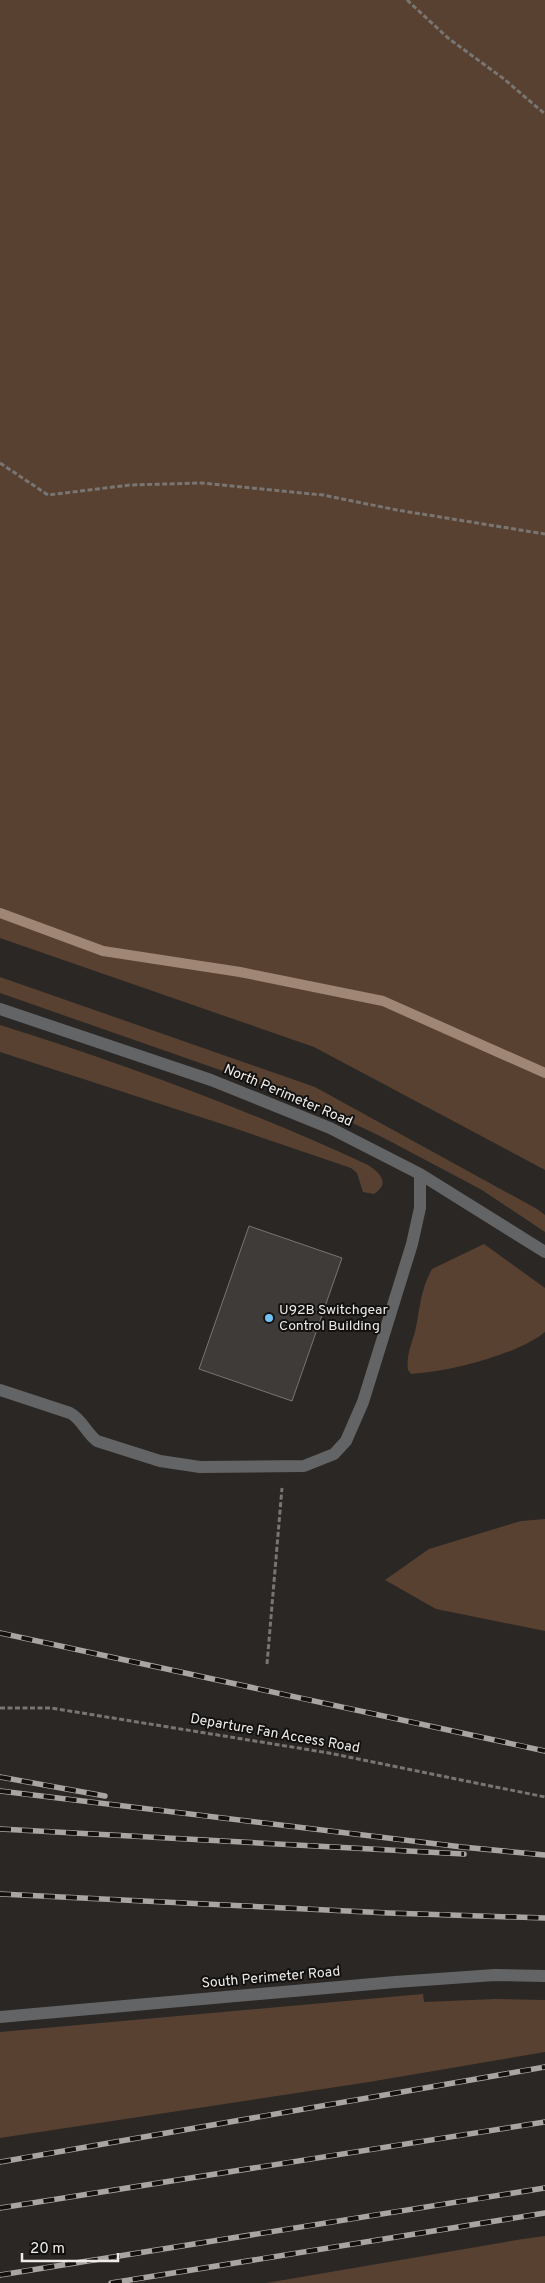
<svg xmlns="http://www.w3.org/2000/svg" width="545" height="2283" viewBox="0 0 545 2283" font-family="Overpass,sans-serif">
<rect width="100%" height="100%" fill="#2b2725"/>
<!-- green -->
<path fill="#584131" d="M0,0H545V1170L314,1047L0,938Z
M0,977L315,1087L537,1209L545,1215V1232L482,1190L382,1137L300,1098L0,993Z
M0,1025C125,1064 249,1110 368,1165C381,1173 390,1184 374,1194L363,1192L357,1173L351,1168L225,1125L0,1052Z
M484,1244L545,1288V1332C517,1355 448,1372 411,1374L408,1370C406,1357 411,1345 415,1332C420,1310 420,1290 432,1269Z
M545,1519V1631L436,1609L385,1580L429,1549L521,1521Z
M423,1994L424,2002L495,1999L545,2000V2052L369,2082L0,2138V2032Z
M545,2236V2283H266L523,2239Z"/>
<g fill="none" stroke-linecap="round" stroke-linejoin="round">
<!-- stream -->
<path stroke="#a08674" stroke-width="10" d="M0,913L103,951L240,972L383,1001L545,1073"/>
</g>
<!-- building -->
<path fill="#3f3b38" stroke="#7a7572" d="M249,1226L342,1258L292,1401L199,1369Z"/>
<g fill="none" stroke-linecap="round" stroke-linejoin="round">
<!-- path -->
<path stroke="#787573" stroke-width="3" stroke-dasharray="5 2.5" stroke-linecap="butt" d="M407,0L448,38L504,79L545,114
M0,463L48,495L130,485L201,483L323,495L397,510L545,534
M267,1664L282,1488
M0,1708H51L329,1753L545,1797"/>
<!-- minor -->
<path stroke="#626465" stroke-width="12" d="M0,1009L211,1080L330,1128L420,1174L545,1252
M0,1390L70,1413C82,1419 86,1433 97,1441L160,1461L200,1467L304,1466L334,1454L346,1441L363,1402L412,1244L420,1208V1174
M0,2017L395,1982L495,1975L545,1976"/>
<defs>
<path id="rail" d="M0,1633L545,1751
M0,1777L105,1796
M0,1791L462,1847L545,1855
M0,1829L464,1854
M0,1894L389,1913L545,1918
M0,2162L545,2067
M0,2208L545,2122
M0,2275L545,2188
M111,2283L545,2213"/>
</defs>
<!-- rail casing -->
<use href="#rail" stroke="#a8a5a3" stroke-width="5.5"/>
<!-- rail -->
<use href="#rail" stroke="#121110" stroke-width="4" stroke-dasharray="11" stroke-linecap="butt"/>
</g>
<!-- markers -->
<circle fill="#72c1f5" stroke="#121110" stroke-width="2" cx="269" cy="1318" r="5"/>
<g text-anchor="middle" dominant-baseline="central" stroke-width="4" stroke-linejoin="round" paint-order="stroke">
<!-- street labels -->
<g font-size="14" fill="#eeecea" stroke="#121110">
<text transform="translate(288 1096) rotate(23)">North Perimeter Road</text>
<text transform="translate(275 1734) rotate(10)">Departure Fan Access Road</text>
<text transform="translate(271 1978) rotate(-5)">South Perimeter Road</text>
</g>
<!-- poi labels -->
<g font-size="14" fill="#eeecea" stroke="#121110" text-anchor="start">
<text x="279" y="1310">U92B Switchgear<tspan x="279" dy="16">Control Building</tspan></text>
</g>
</g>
<!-- scale -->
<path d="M22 2253v8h96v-8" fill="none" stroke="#eeecea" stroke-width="2.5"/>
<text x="30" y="2253" font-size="15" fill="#eeecea" stroke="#121110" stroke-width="4" paint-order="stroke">20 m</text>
</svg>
